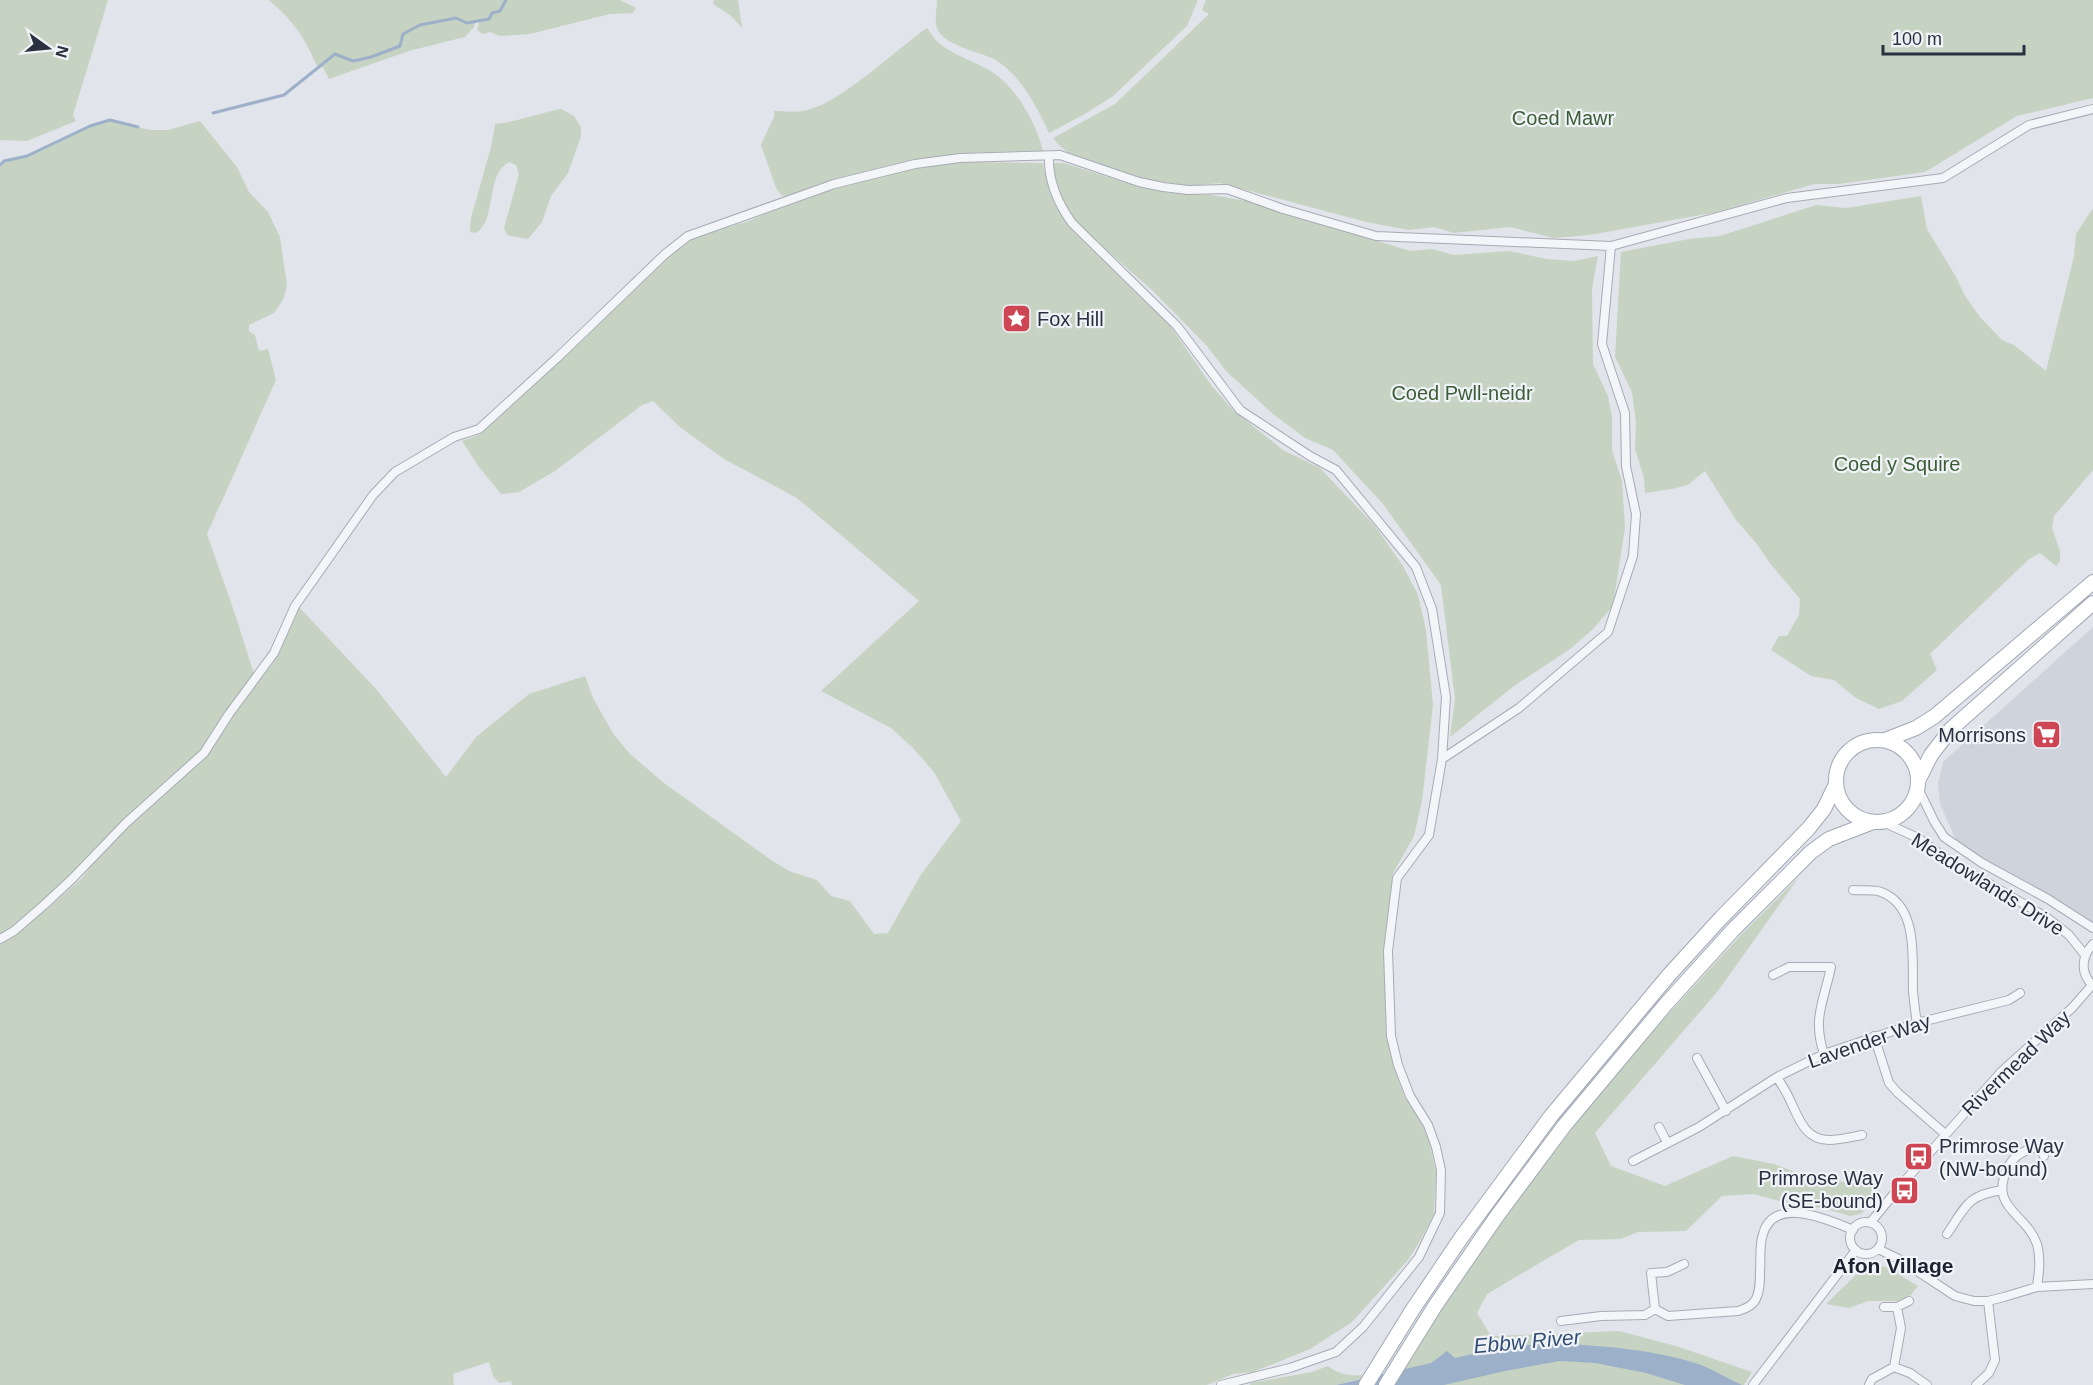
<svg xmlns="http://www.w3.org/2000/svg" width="2093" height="1385" viewBox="0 0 2093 1385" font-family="Helvetica,sans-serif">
<rect width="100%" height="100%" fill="#e1e4ea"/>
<!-- built -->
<path fill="#cfd3db" d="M2093,627V928L1960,849L1940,804L1938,784L1943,762Z"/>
<!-- green -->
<path fill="#c6d3c2" d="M0,0H108L73,115L76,121L27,141L0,140Z
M269,0H620L636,8L633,13L610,14L530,34L500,36L490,32L483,34L477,30L480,20L476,21L474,27L465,37L409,51L329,79L323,67L318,68C303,35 297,25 269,0Z
M714,0H738L742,28L730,15L713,4Z
M937,0H1198L1187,26L1113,96L1085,114L1049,133C1037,107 1020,74 994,59C979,52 948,46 939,32C933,24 937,10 937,0Z
M1206,0H2093V98L2017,116L1925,172L1839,184H1814L1717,212L1590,235L1554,238L1510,227L1454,233L1434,227L1409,230L1366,222L1220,183L1192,186L1141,179L1070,154L1060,146L1053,138L1115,104L1209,14L1202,10Z
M927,28C931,33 934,39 939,43C951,54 974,61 989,70C1015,85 1036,122 1043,151C1011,152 978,151 946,155C891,162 839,179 786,196L781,195L776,188L761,145L774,117V111C784,111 797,113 807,110C839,104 897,49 927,28Z
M561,109L574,116L581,127V136L568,173L551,196L542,222L528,239L507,235L504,228L519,174L516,165L509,162C485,174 497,221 476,233L470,232L471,218L491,147L495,124C518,122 538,113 561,109Z
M110,120L150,130H168L200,121L237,167L249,192L268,212L280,237L287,286L283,300L274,313L249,325V331L255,335L259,351L268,349L276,380L207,534L236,617L254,674L205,747L19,924L0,936V165C7,158 17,159 26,156C56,147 80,128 110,120Z
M955,162L1043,163L1047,181L1056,207L1074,232L1169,324L1211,385L1233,410L1283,450L1320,468L1375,526L1403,566L1418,595L1426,630L1433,705L1422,801L1414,836L1393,873L1384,960L1391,1057L1404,1096L1420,1121L1429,1141L1436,1172L1434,1214L1420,1241L1408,1260L1352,1322L1310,1349L1253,1372L1233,1374L1207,1385H512L511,1381L499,1383L493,1376L489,1362L453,1374L454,1385H0V944L10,939L47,909L82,878L102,852L139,815L203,760L238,706L273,664L299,607L376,689L446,777L476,737L529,694L585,676L593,698L614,735L630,754L664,783L771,860L789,871L817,880L831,896L850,901L874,934L888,933L920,876L961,821L934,772L912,747L891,728L821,691L919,601L797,498L724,459L681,428L653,401L642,405L555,471L519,492L501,494L479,467L462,441L479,435L586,337L606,315L669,254L690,238L749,221L775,209L831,190L916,166Z
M1051,163H1064L1123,182L1168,193L1211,195L1247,201L1410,251L1432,249L1454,255L1509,251L1547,259L1574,261L1598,256L1592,289L1593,364L1608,396L1612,417V450L1622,481L1625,527L1613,606L1593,629L1570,649L1514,686L1450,737L1455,699L1441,585L1383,504L1333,450L1305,438L1273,414L1226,371L1207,346L1152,290L1077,224L1065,208L1059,194Z
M1921,196L1927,229L1956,277L1965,296L1980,317L2002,340L2014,345L2046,371L2074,256L2076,234L2093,208V470L2054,516L2052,528L2060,551V561L2056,566L2040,553L2029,559L1930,654L1937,670L1902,701L1879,709L1856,698L1834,680L1811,676L1771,650L1779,636H1787L1799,615L1800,599L1769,562L1757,544L1736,520L1705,471L1688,485L1672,489L1645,493L1644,478L1635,449L1636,423L1632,392L1615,357L1621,252L1689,239L1720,236L1816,205L1846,208Z
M1799,877L1718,991L1595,1133L1611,1166L1665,1186L1733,1156L1774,1164L1818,1181L1858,1182L1869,1184L1878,1188L1882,1194L1872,1205L1860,1214L1850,1216L1822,1208L1799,1206L1753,1194L1722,1196L1686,1231L1638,1232L1621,1239L1579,1240L1487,1294L1477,1313L1491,1336L1619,1331L1676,1346L1752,1372L1744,1385H1386L1497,1215L1555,1151L1609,1081L1673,1009L1740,936Z
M1872,1265L1887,1267L1918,1286L1911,1295L1897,1301H1868L1849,1308L1826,1304L1861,1270Z
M1328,1366C1344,1379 1361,1375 1380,1374L1336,1385H1250L1251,1383L1312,1372Z"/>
<!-- water -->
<path fill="#9cb0c9" d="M1555,1343C1601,1346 1651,1349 1695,1363C1711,1368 1726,1378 1742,1385H1685L1646,1373L1595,1363L1560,1361L1505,1371L1444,1385H1336L1431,1363L1447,1351L1455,1358L1502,1347Z"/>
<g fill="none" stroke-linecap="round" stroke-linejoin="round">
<!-- stream -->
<path stroke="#9cb0c9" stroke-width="3" d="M213,113L284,95L335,54L353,61L371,57L400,46L403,34L420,25L456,18L467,23L489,19L492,13L500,11L506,0
M0,165L4,161L27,156L90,126L110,120L138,127"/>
<defs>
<path id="street" d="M1049,156C1048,181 1057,202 1072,223L1177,326L1240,410L1310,456L1336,470L1416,567L1432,609L1446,697L1442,759
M1918,788L1934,821L1944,837L1982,863L2048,899L2093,928
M1883,822L1918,838L1947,859L2046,917L2069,935L2085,955
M1853,890C1861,891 1873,889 1881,892C1919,906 1912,959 1913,991C1914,1001 1915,1012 1917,1023
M0,939L14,931L44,905L72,879L126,823L204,753L229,714L274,653L295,606L373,495L395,472L454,437L479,429L557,358L664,255L688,236L834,184L915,164L960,158L1060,155L1139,182L1163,187L1188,190L1227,189L1283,209L1376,236L1611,246L1787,198L1943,178L2029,125L2093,109
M2093,944C2081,957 2080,973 2093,986
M1773,975L1789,967H1831C1824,1001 1812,1018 1824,1054
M1874,1036L1889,1083L1898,1093L1945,1134
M1697,1058L1726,1111
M1777,1077C1781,1084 1786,1091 1789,1098C1798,1116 1804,1140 1829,1140C1840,1140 1851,1137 1862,1135
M1659,1127L1667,1142
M1633,1161L1699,1127L1777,1077L1824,1054L1917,1023L2009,1000L2020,993
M1850 1238a16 16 0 1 1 32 0a16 16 0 1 1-32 0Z
M1870,1223L1902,1184L2001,1072L2072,1008L2092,985
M1947,1234C1967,1205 1966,1196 2002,1190
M1878,1249L1899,1259L1955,1296L1974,1301H1988L2004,1297L2037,1287L2093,1284
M2037,1287C2039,1273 2041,1258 2037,1244C2026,1213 1988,1208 2008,1167C2014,1155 2027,1149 2039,1147L2044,1156
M1884,1307H1897L1909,1301
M1655,1309L1651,1273L1667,1272L1684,1264
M1561,1321L1601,1316L1645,1315L1655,1309L1668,1316L1738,1311C1744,1309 1749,1308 1754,1302C1760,1294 1760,1281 1760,1271C1761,1259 1759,1245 1763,1234C1774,1195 1829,1220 1853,1230
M1894,1367L1901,1328L1897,1307
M1221,1385L1290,1368L1336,1352L1363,1327L1419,1257L1440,1213L1441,1170L1436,1147L1428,1125L1410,1096L1398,1065L1391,1036L1388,951L1397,878L1429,835L1442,759L1519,708L1608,632L1633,556L1636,514L1626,466L1625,413L1602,344L1611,246
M1753,1385L1856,1250
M1869,1385L1872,1379L1894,1367L1910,1373L1927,1385
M1976,1385L1989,1373L1995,1360L1988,1301"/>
<path id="primary" d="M1836 781a41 41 0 1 1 82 0a41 41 0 1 1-82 0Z
M1885,740L1916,728L1935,716L2093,582
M1918,781L1931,755L1951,729L2093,603
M1366,1385L1413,1309L1461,1238L1551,1116L1669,975L1721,918L1809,828L1824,809L1836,784
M1386,1385L1435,1306L1497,1216L1564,1126L1666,1004L1733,930L1811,852L1829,839L1873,822"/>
</defs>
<!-- street casing -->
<use href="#street" stroke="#a6abb4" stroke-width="10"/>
<!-- primary casing -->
<use href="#primary" stroke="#a0a8b5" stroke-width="16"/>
<!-- street -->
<use href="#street" stroke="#f4f5f8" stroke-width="8"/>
<!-- primary -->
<use href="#primary" stroke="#fff" stroke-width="14"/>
</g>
<!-- icons -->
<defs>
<symbol id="sight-square" viewBox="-11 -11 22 22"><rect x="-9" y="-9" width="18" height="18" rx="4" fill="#ce4654" stroke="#f0f3f7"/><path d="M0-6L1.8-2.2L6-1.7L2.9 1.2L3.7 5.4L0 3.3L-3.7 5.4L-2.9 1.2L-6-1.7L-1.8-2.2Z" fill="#fff"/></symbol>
<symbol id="supermarket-square" viewBox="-11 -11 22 22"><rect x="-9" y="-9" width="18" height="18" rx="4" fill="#ce4654" stroke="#f0f3f7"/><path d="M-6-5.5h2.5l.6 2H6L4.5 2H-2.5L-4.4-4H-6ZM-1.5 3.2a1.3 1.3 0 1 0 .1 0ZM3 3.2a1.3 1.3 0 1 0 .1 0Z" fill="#fff"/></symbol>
<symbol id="bus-square" viewBox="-11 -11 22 22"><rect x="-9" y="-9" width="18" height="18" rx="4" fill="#ce4654" stroke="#f0f3f7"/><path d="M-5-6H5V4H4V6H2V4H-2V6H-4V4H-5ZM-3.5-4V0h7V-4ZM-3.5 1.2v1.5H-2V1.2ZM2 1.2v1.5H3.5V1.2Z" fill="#fff"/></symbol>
</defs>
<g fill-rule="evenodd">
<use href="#sight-square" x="1000" y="302" width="33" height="33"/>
<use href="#supermarket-square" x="2030" y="718" width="33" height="33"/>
<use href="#bus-square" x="1902" y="1140" width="33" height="33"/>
<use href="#bus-square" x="1888" y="1174" width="33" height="33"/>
</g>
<g text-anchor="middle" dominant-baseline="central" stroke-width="4.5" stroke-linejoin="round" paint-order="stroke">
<!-- park labels -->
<g font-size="20" fill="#3c5d36" stroke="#f0f3f7">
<text x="1563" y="118">Coed Mawr</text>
<text x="1462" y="393">Coed Pwll-neidr</text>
<text x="1897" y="464">Coed y Squire</text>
</g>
<!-- poi labels -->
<g font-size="20" fill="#293141" stroke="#f0f3f7" text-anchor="start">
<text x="1037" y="319">Fox Hill</text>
<text x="2026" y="735" text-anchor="end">Morrisons</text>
<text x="1939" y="1146">Primrose Way<tspan x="1939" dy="23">(NW-bound)</tspan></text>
<text x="1883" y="1178" text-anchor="end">Primrose Way<tspan x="1883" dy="23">(SE-bound)</tspan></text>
</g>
<!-- street labels -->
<g font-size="20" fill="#293141" stroke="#f0f3f7">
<text transform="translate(1988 884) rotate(32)">Meadowlands Drive</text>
<text transform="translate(1869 1041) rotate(-19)">Lavender Way</text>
<text transform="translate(2016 1063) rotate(-44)">Rivermead Way</text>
</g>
<!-- neighbourhood labels -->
<g font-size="21" font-weight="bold" fill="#1b2232" stroke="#f0f3f7">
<text x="1893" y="1265">Afon Village</text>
</g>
<!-- water labels -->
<g font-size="21" font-style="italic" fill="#334e75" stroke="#f0f3f7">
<text transform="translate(1527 1341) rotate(-5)">Ebbw River</text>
</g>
</g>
<!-- north arrow -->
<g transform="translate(48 48) rotate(105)" stroke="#f0f3f7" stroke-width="4.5" paint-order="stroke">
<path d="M0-4.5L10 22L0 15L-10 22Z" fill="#293141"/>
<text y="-9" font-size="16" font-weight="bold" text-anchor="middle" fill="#293141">N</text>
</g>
<!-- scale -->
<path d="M1883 45v9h141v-9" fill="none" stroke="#293141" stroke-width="3"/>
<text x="1892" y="45" font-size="18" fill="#293141" stroke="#f0f3f7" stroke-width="4.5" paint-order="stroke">100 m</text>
</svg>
